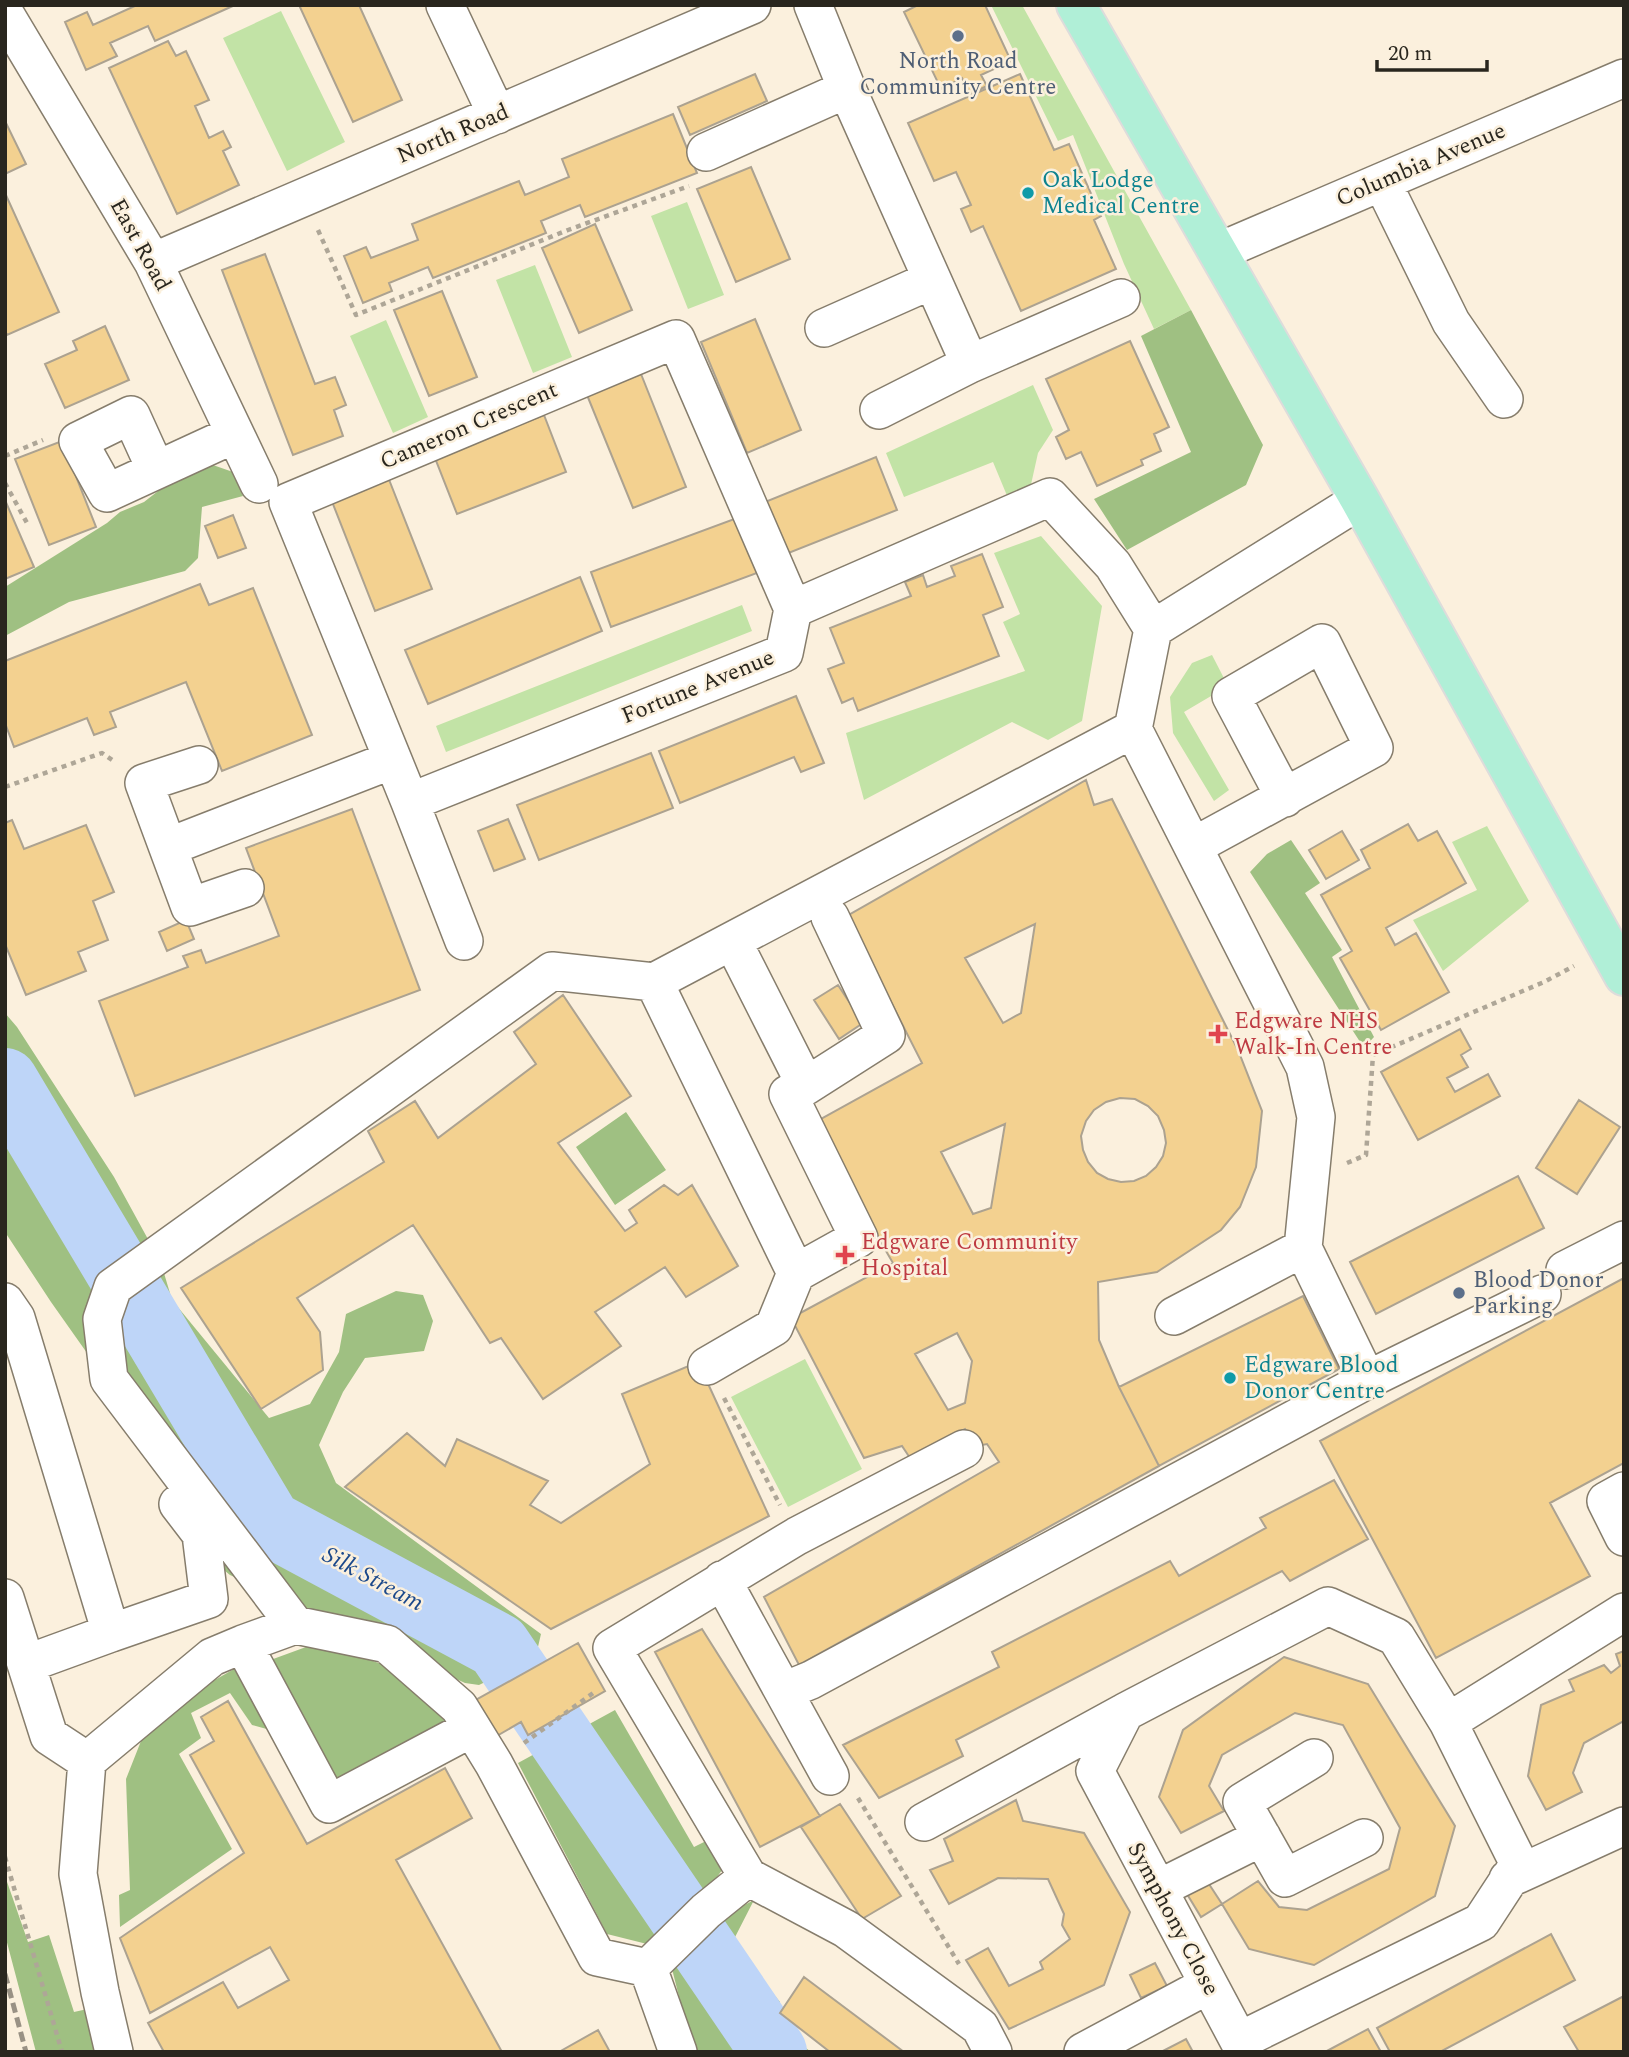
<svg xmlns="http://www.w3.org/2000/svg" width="1629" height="2057" viewBox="0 0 1629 2057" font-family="Spectral,serif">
<rect width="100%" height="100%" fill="#fbf0dd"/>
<!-- green -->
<path fill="#c2e3a6" d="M991,5H1022L1191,310L1154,329L1124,264L1073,135L1058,141Z
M281,11L345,142L287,171L223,38Z
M687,202L724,295L688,309L651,216Z
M535,265L572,357L533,373L496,280Z
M386,320L428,417L393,433L350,336Z
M1033,385L1053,430L1038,453L1030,489L1008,498L993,462L904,497L886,453Z
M1041,536L1102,606L1082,721L1048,740L1012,722L864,800L846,733L1025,671L1003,622L1020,614L994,553Z
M742,605L752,631L446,752L436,726Z
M1212,655L1228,686L1184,712L1229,790L1214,801L1173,733L1170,697L1192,663Z
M1487,826L1529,901L1443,971L1413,920L1477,890L1452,842Z
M805,1359L862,1469L788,1507L731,1397Z"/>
<!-- forest -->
<path fill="#9fc082" d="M1191,310L1263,445L1246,485L1127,550L1094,499L1191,452L1141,336Z
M210,464L233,472L243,496L202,507L198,558L185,571L69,602L5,636V587L107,523L120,512L144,502L180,474Z
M1291,840L1320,883L1305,893L1342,950L1332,957L1374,1037L1364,1048L1250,872L1267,854Z
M5,1013L17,1027L114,1177L161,1263L172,1300L269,1418L310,1404L339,1352L346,1314L396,1291L423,1295L433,1321L424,1351L365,1358L343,1392L319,1445L336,1483L541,1634L537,1651L516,1667L479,1685L465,1683L230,1575L187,1540L195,1506L51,1302L5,1232Z
M626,1112L666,1170L615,1205L576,1147Z
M306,1647L355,1654L399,1671L450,1723L330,1782L265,1662Z
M234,1669L274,1731L252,1725L230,1693L191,1713L201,1738L179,1754L232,1849L120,1927L119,1895L130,1890L126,1779L143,1736L194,1692Z
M615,1710L694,1847L708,1840L722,1870L701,1900L651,1945L607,1934L518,1763Z
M5,1876L28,1942L49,1935L74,2012L92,2008L101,2052H36L5,1935Z
M754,1900L732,1943L780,2002L770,2020L811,2052H693L670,1961L714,1921Z"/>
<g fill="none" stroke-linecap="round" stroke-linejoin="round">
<!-- river -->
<path stroke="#bed5f8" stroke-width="66" d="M5,1081L269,1523L498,1646L774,2052"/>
</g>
<!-- building -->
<path fill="#f3d190" stroke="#aca290" stroke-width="2" fill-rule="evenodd" d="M137,5H235L155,41L148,26L110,43L117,56L86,70L65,22L87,12L93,25Z
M299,5H359L402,100L353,122Z
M918,5H985L1011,61L981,75L987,86L970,94L962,78L941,89L904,12Z
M168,41L176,56L186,51L209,100L195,106L209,138L223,131L231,147L223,151L239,185L177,214L109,68Z
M755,74L767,101L690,135L678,107Z
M1020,74L1054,150L1069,144L1101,216L1094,220L1116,269L1021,311L983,226L971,232L961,209L971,205L956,172L934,181L908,123Z
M673,114L697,173L585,217L580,205L541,221L546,233L433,278L428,267L389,283L392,291L363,303L344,256L366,247L371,258L418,240L412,224L519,181L525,195L569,177L562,159Z
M5,121L26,164L5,174Z
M751,167L790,259L736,282L697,189Z
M5,193L59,312L7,335L5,331Z
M595,224L632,310L579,333L542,248Z
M265,254L315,384L335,377L346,405L334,410L343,436L293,455L222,270Z
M442,291L477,377L429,396L394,310Z
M755,319L801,430L747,453L701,342Z
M105,326L129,380L65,408L45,364L77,350L73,341Z
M1130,341L1169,427L1154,434L1161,451L1141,460L1143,465L1097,486L1081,452L1066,459L1056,437L1069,430L1046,379Z
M641,374L686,487L633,508L587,395Z
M544,415L566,472L457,514L435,458Z
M62,441L96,527L49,545L15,459Z
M876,457L897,510L786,554L765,502Z
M388,477L432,589L375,611L331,499Z
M5,500L34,567L5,579Z
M233,515L246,548L218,558L205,526Z
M737,518L757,573L611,627L591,572Z
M982,554L1003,607L983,615L999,656L858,711L853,698L842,703L828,669L844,663L830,628L911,596L905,582L923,575L927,587L955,576L951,566Z
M580,577L602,631L428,704L405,650Z
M200,584L209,605L253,588L312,735L222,771L186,682L110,712L116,727L94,735L87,718L14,747L5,723V661Z
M796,696L824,763L801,772L794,757L680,803L659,751Z
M651,753L673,808L539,860L517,805Z
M1086,780L1094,805L1112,799L1238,1050L1262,1111L1256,1167L1240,1207L1221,1230L1157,1272L1098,1282L1099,1340L1119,1387L1159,1466L799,1665L764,1597L999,1462L987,1444L977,1446L965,1429L910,1458L902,1446L864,1458L791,1318L893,1263L812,1124L922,1063L847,916ZM1035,924L1021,1013L1003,1023L965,958ZM1120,1098L1135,1099L1148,1106L1158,1116L1164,1130L1166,1143L1163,1156L1156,1167L1146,1176L1134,1181L1121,1182L1108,1179L1097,1173L1088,1162L1083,1150L1081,1136L1086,1121L1094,1110L1106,1102ZM1005,1124L991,1208L973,1214L941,1152ZM957,1333L972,1361L965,1403L948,1410L915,1354Z
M352,809L420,990L135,1096L99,1001L188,967L183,956L201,950L206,963L279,936L246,848Z
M508,819L525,859L494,871L478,831Z
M12,820L24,849L86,825L114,892L93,901L108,940L78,952L86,971L26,995L5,944V823Z
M1408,824L1418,841L1437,831L1466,883L1386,928L1395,945L1416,933L1449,992L1381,1030L1340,958L1352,951L1321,895L1370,868L1361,850Z
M1342,831L1359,860L1326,879L1309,850Z
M186,920L194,939L167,951L159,932Z
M838,985L863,1023L839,1039L814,1000Z
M563,995L631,1096L558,1143L625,1231L637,1223L629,1210L664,1185L678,1195L692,1185L738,1266L686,1297L665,1267L595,1312L621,1346L543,1399L501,1338L490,1343L413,1225L297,1298L320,1332L323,1370L261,1409L181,1288L384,1162L368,1131L415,1101L438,1138L536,1064L514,1032Z
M1460,1029L1471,1049L1461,1055L1468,1067L1447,1078L1455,1092L1488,1074L1500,1096L1418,1140L1381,1072Z
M1579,1100L1620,1127L1577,1194L1536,1168Z
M1518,1176L1544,1228L1376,1314L1350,1262Z
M1624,1278V1463L1550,1503L1590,1576L1436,1658L1320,1441Z
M1303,1296L1339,1369L1159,1466L1119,1387Z
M698,1362L769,1516L551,1629L345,1487L407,1433L445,1466L457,1439L548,1481L530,1505L561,1523L650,1464L622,1394Z
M1334,1480L1368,1539L1290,1581L1282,1571L956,1740L963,1756L879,1798L843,1745L999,1667L992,1652L1170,1561L1179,1576L1266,1528L1260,1518Z
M702,1629L820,1816L760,1847L655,1652Z
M578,1643L605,1691L528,1735L521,1722L495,1737L474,1701Z
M1624,1651V1721L1584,1743L1573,1773L1582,1792L1546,1810L1528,1776L1541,1705L1574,1691L1569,1680L1604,1665L1611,1673L1620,1666L1616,1654Z
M1284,1657L1368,1684L1455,1826L1435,1896L1314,1965L1249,1949L1222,1904L1258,1881L1279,1907L1307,1910L1389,1869L1400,1828L1343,1725L1295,1713L1222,1755L1209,1786L1224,1811L1181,1833L1159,1797L1183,1730Z
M228,1701L307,1844L445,1768L472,1818L396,1860L502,2052H164L148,2023L223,1982L238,2008L289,1980L270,1947L150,2013L120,1938L244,1853L190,1755L214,1741L201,1717Z
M1016,1800L1023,1821L1084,1833L1130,1912L1104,1985L1009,2029L966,1960L988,1948L1009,1986L1043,1969L1040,1962L1070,1939L1062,1925L1064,1914L1048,1879L998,1878L949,1904L930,1870L953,1861L944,1839Z
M840,1804L901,1896L862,1919L801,1827Z
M1207,1881L1222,1904L1201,1917L1187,1894Z
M1551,1934L1575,1980L1440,2052H1390L1377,2028Z
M1155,1963L1167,1986L1141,1998L1130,1975Z
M804,1977L904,2052H830L780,2013Z
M1624,1996V2052H1579L1564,2027Z
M1368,2029L1381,2052H1325Z
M598,2030L610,2052H559Z
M1186,2039L1193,2052H1161Z"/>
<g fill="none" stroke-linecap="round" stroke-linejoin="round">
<defs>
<path id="minor" d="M445,5L497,115
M813,5L847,89L970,364L1121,298
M5,14L153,262L259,484
M706,152L847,89
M1382,182L1451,322L1504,399
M1218,252L1624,78
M153,262L752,5
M824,328L932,280
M879,410L970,364
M156,470L131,415L78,441L107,493L235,434
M1360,500L1153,629L1133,729L1305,1067L1316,1117L1303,1248L1367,1380
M199,765L144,783L190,907L245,888
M410,802L288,502L676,339L793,609
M1194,846L1374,748L1322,643L1231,696L1285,798
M168,847L392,760
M464,941L410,802L784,653L793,609L1050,497L1113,565L1153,629
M654,982L796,1273L859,1238L788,1094L806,1086L733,942
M806,1086L886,1035L830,917
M1565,1270L1624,1240
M5,1302L16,1318L111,1633L26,1664
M1174,1316L1303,1248
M707,1366L774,1327L796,1273
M1624,1491L1606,1501L1624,1537
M722,1580L830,1776
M5,1598L49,1736L87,1761
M1328,1606L1396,1637L1448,1722L1519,1864L1481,1922L1239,2041L1095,1771L1125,1712Z
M295,1625L109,1379L102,1319L113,1287L552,971L654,982L1133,729
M111,1633L209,1599L201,1534L178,1504
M243,1644L329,1804L472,1728
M784,1691L811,1680L1367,1380L1542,1294
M1448,1722L1624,1612
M1314,1758L1242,1802L1285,1878L1364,1838
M924,1822L1125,1712
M748,1877L612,1648L797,1536L964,1449
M1508,1879L1624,1826
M1158,1889L1262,1837
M648,1968L706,1911L748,1877L846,1929L980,2027L993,2052
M648,1968L678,2052
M114,2052L100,1992L78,1874L87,1761L212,1657L243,1644L295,1625L387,1644L459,1707L494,1764L597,1957L648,1968
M1083,2052L1208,1985"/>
<path id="major" d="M1076,5L1360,500L1624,976"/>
</defs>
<!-- minor casing -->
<use href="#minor" stroke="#867d6c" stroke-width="40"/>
<!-- major casing -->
<use href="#major" stroke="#dddcdb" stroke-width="42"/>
<!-- path -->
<path stroke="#aea697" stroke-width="4.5" stroke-dasharray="5 5" stroke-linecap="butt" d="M318,230L356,315L568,230L689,186
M5,456L43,440
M5,483L27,523
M5,787L102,753L115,762
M1347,1163L1366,1155L1373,1055L1544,982L1574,966
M724,1398L780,1505
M524,1743L596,1691
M858,1798L959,1964
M5,1857L62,2052"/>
<!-- minor -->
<use href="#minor" stroke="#fff" stroke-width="37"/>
<!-- major -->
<use href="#major" stroke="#b0efd7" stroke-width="38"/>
<!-- rail -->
<path stroke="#999184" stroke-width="5" stroke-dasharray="10 5" stroke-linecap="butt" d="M5,1974L26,2052"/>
</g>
<!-- markers -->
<g fill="#5c6f8a" stroke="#fbf0dd" stroke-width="2.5">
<circle cx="958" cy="36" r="7"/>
<circle cx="1459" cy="1293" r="7"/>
</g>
<g fill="#0f9aa8" stroke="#fbf0dd" stroke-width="2.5">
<circle cx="1028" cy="193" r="7"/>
<circle cx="1230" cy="1378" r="7"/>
</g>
<g fill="#e0444e" stroke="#fbf0dd" stroke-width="2.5">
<path d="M1214.5 1023.5h7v7h7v7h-7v7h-7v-7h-7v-7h7z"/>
<path d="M841.5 1244.5h7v7h7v7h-7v7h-7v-7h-7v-7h7z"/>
</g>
<g text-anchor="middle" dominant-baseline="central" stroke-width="5" stroke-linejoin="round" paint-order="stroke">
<!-- service labels -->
<g font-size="23" fill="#4e5e75" stroke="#fbf0dd">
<text x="958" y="61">North Road<tspan x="958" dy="26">Community Centre</tspan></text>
<text x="1473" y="1280" text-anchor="start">Blood Donor<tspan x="1473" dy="26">Parking</tspan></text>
</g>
<!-- street labels -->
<g font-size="23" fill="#29261e" stroke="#fbf0dd">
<text transform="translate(453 134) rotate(-23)">North Road</text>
<text transform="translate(1421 165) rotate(-23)">Columbia Avenue</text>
<text transform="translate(140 245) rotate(61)">East Road</text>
<text transform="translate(469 426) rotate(-23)">Cameron Crescent</text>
<text transform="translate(698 687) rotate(-22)">Fortune Avenue</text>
<text transform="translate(1173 1919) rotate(62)">Symphony Close</text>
</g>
<!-- culture labels -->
<g font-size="23" fill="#0d838f" stroke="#fbf0dd" text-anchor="start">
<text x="1042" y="180">Oak Lodge<tspan x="1042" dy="26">Medical Centre</tspan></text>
<text x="1244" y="1365">Edgware Blood<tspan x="1244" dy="26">Donor Centre</tspan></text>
</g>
<!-- health labels -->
<g font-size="23" fill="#be3a42" stroke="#fbf0dd" text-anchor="start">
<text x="1234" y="1021">Edgware NHS<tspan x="1234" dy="26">Walk-In Centre</tspan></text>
<text x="861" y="1242">Edgware Community<tspan x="861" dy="26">Hospital</tspan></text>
</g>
<!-- water labels -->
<g font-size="24" font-style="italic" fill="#1c498b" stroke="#fbf0dd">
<text transform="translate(373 1579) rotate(28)">Silk Stream</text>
</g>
</g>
<!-- border -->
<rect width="1629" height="2057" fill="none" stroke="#29261e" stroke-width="14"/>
<!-- scale -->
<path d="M1377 60v10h110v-10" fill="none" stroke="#29261e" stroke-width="3.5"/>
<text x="1388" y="60" font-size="21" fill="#29261e" stroke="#fbf0dd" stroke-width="5" paint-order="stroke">20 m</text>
</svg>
